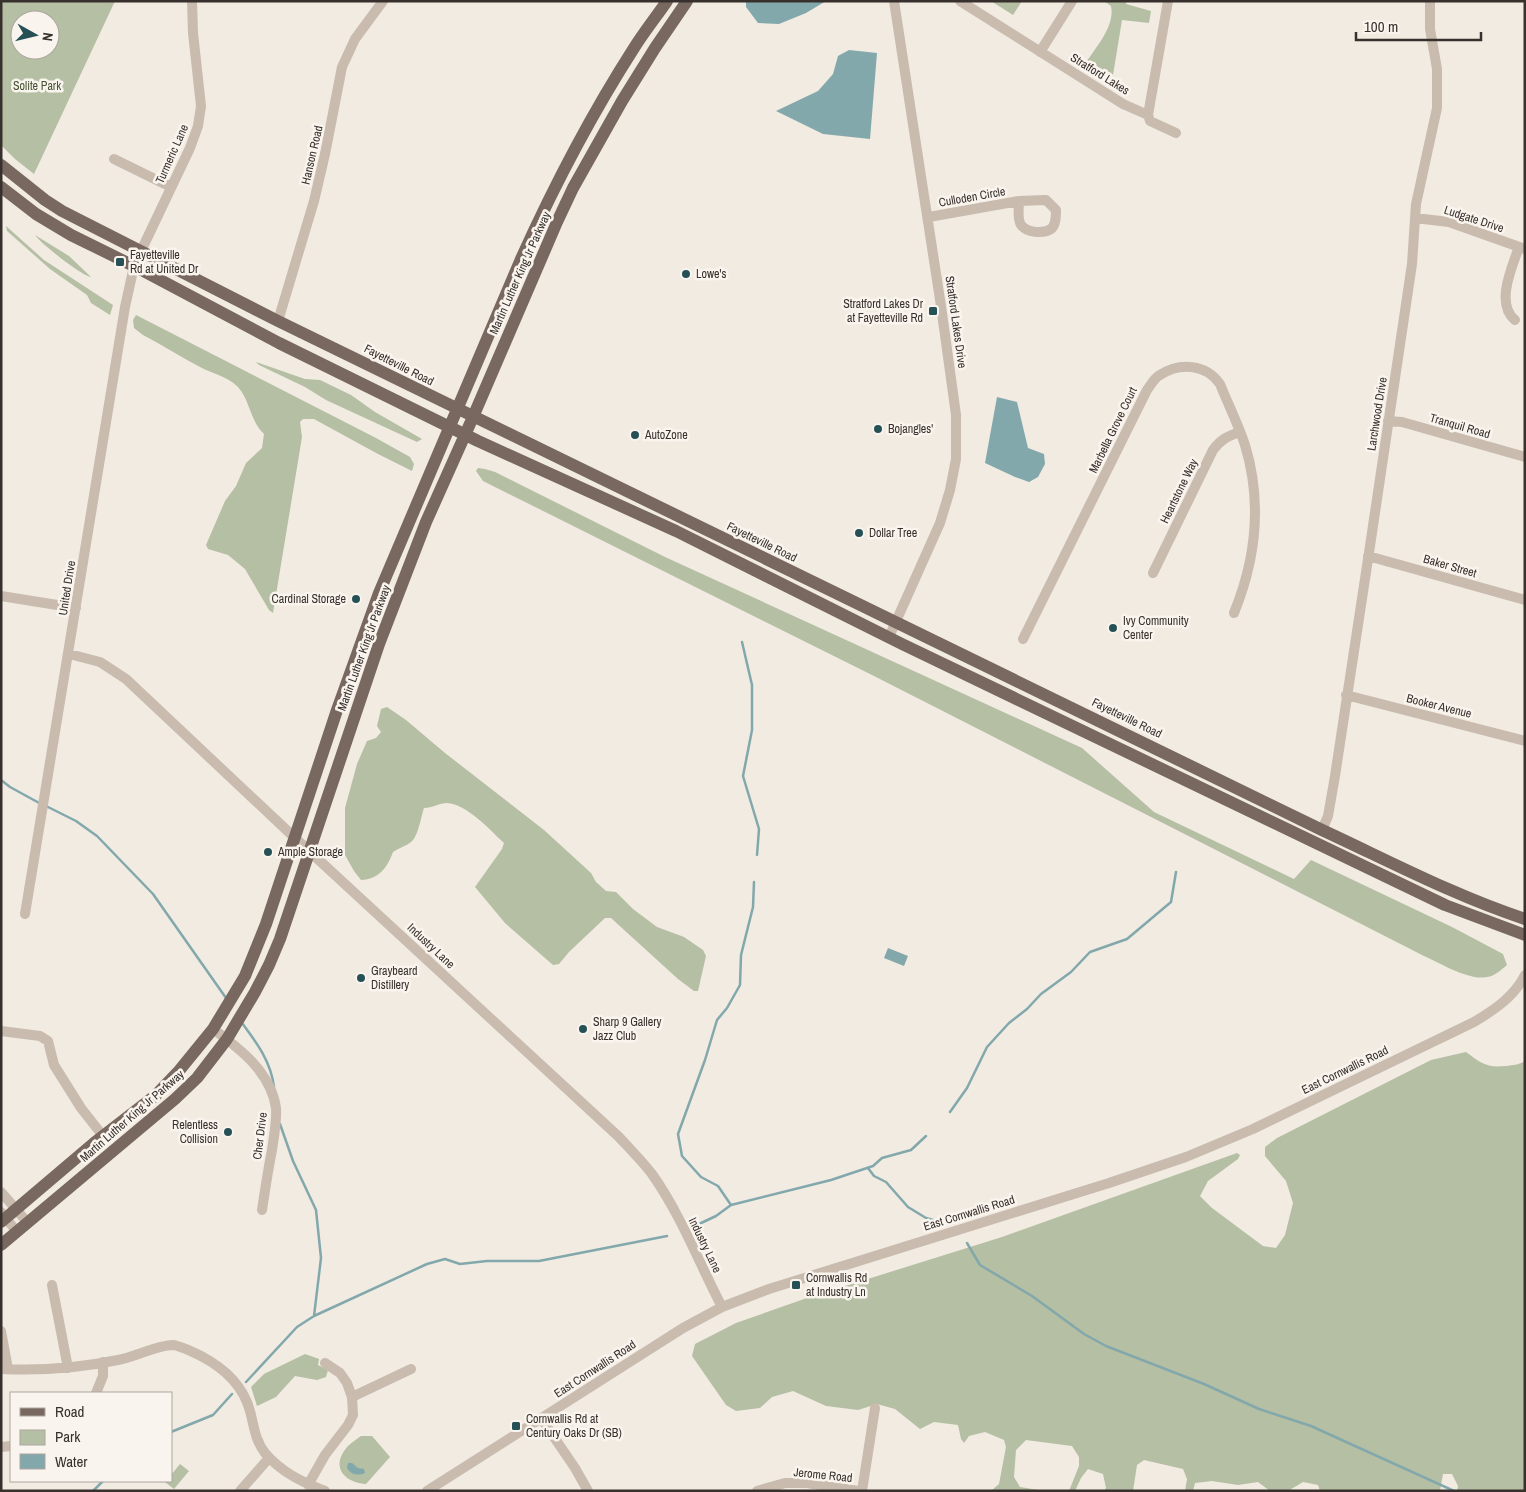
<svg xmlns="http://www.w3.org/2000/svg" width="1526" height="1492" viewBox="0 0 1526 1492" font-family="'Archivo Narrow',sans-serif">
<rect width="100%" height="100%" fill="#f1ebe2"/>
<!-- green -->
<path fill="#b5bfa3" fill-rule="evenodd" d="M1,1H115L34,174L15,159L1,145ZM20,20H50V50H20Z
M991,1H1022L1013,15Z
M1104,1H1126V4L1151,11L1149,23L1122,20L1113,75L1087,61C1098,45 1115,25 1111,6Z
M6,226L44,260L113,305L110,315L91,303L87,295L50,269L7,231Z
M35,235L69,256L91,277C82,276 40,243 35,235Z
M136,315L376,438L410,457L414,464L412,471L378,454L314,419H303L300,422L302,437L273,613L269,610L245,569L228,555L208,549L206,545L225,501L236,486L246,463L262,448L264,434C250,421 250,400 238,387C227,376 213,374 200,367C181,357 162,345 143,335L134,328L133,320Z
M256,362L305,379L320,380L351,395L375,412L422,439L417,442L326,400L305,387L259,365Z
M478,468L485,469L495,472L665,557L1082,748L1154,812L1294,879L1311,860L1452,927L1503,954L1507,965C1501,970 1495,976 1487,977C1469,981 1440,963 1424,956L872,675L483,481L476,471Z
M387,707L406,720L445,753L544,830L591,873L596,882L606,891L616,892L633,909L657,927L684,937L703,950L706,956L698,991H694L678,979L611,918H605L569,952L559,964L553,965L505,923L475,887L502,849L504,843C491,831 467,804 447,803C440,803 432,808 424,808C421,817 418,837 411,842C406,846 399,848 393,852C387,868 379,879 361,880L354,871L345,855V808L357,764L367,741L376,738L381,732L377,726L381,709Z
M1466,1052C1481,1063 1486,1068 1506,1066C1513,1065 1519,1065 1525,1061V1491H1457L1458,1486L1452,1474H1443L1440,1491H1320L1318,1485L1303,1482L1288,1491H1270L1258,1482L1238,1485L1212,1481L1195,1483L1193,1491H1185L1187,1479L1183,1469L1144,1460L1137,1465L1133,1491H1104L1106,1488L1103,1474L1088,1469L1081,1478L1075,1491H1069L1079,1466V1457L1072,1446L1026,1440L1016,1450L1014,1477L1020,1487L1044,1491H991L999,1484L1006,1447L1004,1440L985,1432L969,1436L964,1443L961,1439L958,1425L934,1422L920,1429L895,1409L877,1404L858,1410L826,1406L793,1391L772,1397L760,1408L736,1411L726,1405L692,1356L695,1344L736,1323L807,1298L1002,1237L1237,1153L1240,1155L1238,1159L1208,1181L1200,1196L1212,1208L1263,1246L1276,1248L1285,1235L1293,1203L1286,1181L1265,1156V1147L1277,1138L1431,1060Z
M305,1354L319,1359L318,1365L328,1370L326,1377L317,1380L295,1376L276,1397L257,1406L251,1387L264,1374Z
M361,1436H372L390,1457L366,1484C343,1482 330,1466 348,1446C352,1442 357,1439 361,1436Z
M180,1464L189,1471L174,1489L165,1482L171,1481V1475Z"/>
<!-- water -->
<path fill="#83a8ac" d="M746,1H826L806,13L779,24L758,23L746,7Z
M849,50L877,53L870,139L823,134L776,111L818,91L833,74L838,56Z
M997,397L1017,402L1028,448L1044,454L1045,464L1038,477L1029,482L1015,477L985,463Z
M888,948L908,956L904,966L884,958Z
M348,1463H352L358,1468L364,1469L365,1473C358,1476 351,1475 347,1468Z"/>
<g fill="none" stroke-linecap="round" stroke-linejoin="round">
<!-- stream -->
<path stroke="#83a8ac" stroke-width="2.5" d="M742,642L752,685V730L743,776L759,829L757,855
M1,780L10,787L41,804
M46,806L76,821L97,836L153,894L226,998
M242,1023C257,1043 271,1062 274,1087
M950,1112L967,1088L987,1047L1009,1023L1027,1009L1041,994L1071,972L1090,952L1127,939L1171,902L1176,872
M280,1124L293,1161L316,1210L321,1258L314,1316
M868,1168L874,1176L886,1182L908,1207L926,1218L943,1223
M731,1205L718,1186L701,1177L682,1156L678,1134L705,1060L717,1020L727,1008L740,985L741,955L753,907L754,882
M699,1224L716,1216L731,1205L831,1180L873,1166L882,1158L911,1150L926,1136
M967,1243L980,1265L1032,1296L1084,1334L1106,1346L1204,1384L1259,1409L1311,1426L1454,1491
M246,1382L297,1327L314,1316L427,1264L445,1259L460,1264L487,1261H539L667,1236
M171,1432L213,1415L232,1394
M93,1491L103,1481"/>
<!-- minor -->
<path stroke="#c9bbae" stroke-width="10" d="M960,1L1123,104L1148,115L1168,1
M1040,52L1072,1
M1148,115L1150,121L1176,133
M114,159L171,187
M929,217L1019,201L1046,200L1056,210C1056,216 1056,225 1051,229C1043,234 1027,233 1021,225C1017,219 1019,208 1019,201
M1415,218L1449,222L1525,249
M141,251L190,148L198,126L201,106L193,33L192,1
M1515,320C1495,304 1512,267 1519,247
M278,321L314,201L325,154L342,67L355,39L383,1
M1388,421L1402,422L1525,457
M1368,556L1525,600
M1153,573L1213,450C1221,439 1228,436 1240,432
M1,596L76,608
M889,637L940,523L950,490L956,459V415L941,306L894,1
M1023,639L1147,390C1151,385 1154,378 1160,375C1180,362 1206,364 1220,384C1228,404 1238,424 1245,445C1262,501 1256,559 1234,613
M69,654L100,662L126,679L295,838L619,1137C630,1149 642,1161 652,1174C681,1215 699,1263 722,1307
M1346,695L1525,741
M1322,830L1328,816L1335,776L1370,546L1412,264L1416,204L1437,108V69L1430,29V1
M25,914L125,307L134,266
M213,1029C239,1048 271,1072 276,1108C277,1121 274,1136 272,1150C268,1170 265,1190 262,1210
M1,1031L40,1036L48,1041L54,1065L81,1108L103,1136
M1,1192L28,1223
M1,1212L17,1232
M52,1285L68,1368
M1,1331L8,1369
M1,1369C41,1371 79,1368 118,1360C134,1357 158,1345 173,1345C181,1346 193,1352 201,1356C224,1368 243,1385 250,1411C254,1426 255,1440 265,1453C281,1472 302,1482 325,1491
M96,1393L103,1376V1362
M352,1397L411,1369
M541,1418L575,1468L588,1491
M1,1447L11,1446
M308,1485L325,1455L348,1425L353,1415L352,1397L347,1383L340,1373L325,1363
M240,1491L269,1458
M427,1491L683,1328L722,1307L769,1289L1109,1183L1186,1157L1253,1129L1474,1022C1494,1010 1514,997 1525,975
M757,1491L785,1483H807L858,1491
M862,1491L875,1408"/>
<!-- major -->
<path stroke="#78685f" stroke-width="12" d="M1,165L45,200L62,211L278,321L1322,830C1389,861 1455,896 1525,919
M1,187L36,214L71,235L134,266L279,343L478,441L676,531L902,644L1445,905L1525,935
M1,1222L94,1143L156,1095L178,1072L213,1029L245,976L266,924L337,710L379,593L521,259C554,186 591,115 634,48C644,32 656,17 667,1
M1,1245L175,1099L197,1078L227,1039L255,992L269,965L280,939L379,644L426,522L473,417L557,222L573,188L622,101L655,48L687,1"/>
</g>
<!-- markers -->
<g fill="#255156" stroke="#f9f4ee" stroke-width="2">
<rect x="115" y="257" width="10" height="10" rx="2.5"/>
<circle cx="686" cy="274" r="5"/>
<rect x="928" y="306" width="10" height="10" rx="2.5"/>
<circle cx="878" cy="429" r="5"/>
<circle cx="635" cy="435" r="5"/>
<circle cx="859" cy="533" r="5"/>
<circle cx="356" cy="599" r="5"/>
<circle cx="1113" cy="628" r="5"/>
<circle cx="268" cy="852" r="5"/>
<circle cx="361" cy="978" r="5"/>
<circle cx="583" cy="1029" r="5"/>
<circle cx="228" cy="1132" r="5"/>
<rect x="791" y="1280" width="10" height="10" rx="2.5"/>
<rect x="511" y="1421" width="10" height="10" rx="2.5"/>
</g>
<g text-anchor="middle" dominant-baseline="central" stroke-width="5" stroke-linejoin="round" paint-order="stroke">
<!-- street labels -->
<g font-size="12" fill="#38302c" stroke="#f9f4ee">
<text transform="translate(1100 74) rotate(32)">Stratford Lakes</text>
<text transform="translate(172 154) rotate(-66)">Turmeric Lane</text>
<text transform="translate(312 155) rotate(-77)">Hanson Road</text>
<text transform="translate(972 197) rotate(-10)">Culloden Circle</text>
<text transform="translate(1474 219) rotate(18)">Ludgate Drive</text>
<text transform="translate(520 273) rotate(-66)">Martin Luther King Jr Parkway</text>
<text transform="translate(956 322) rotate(82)">Stratford Lakes Drive</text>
<text transform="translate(399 365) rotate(27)">Fayetteville Road</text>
<text transform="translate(1377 414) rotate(-81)">Larchwood Drive</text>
<text transform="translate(1460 426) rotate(16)">Tranquil Road</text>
<text transform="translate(1113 430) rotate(-64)">Marbella Grove Court</text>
<text transform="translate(1179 491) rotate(-64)">Heartstone Way</text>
<text transform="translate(762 542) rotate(26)">Fayetteville Road</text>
<text transform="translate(1450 566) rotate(16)">Baker Street</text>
<text transform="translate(67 588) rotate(-81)">United Drive</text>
<text transform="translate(364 648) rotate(-70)">Martin Luther King Jr Parkway</text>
<text transform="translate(1439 706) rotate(14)">Booker Avenue</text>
<text transform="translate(1127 718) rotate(26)">Fayetteville Road</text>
<text transform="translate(431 946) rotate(43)">Industry Lane</text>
<text transform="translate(1345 1070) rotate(-26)">East Cornwallis Road</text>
<text transform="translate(132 1116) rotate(-41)">Martin Luther King Jr Parkway</text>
<text transform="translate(260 1136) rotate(-83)">Cher Drive</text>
<text transform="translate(969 1213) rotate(-17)">East Cornwallis Road</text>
<text transform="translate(705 1245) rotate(64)">Industry Lane</text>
<text transform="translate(595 1369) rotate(-33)">East Cornwallis Road</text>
<text transform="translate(823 1475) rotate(6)">Jerome Road</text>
</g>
<!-- park labels -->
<g font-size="12" fill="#465432" stroke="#f9f4ee">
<text x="37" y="86">Solite Park</text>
</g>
<!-- poi labels -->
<g font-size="12" fill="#38302c" stroke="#f9f4ee" text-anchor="start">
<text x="130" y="255">Fayetteville<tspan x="130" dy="14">Rd at United Dr</tspan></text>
<text x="696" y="274">Lowe's</text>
<text x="923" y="304" text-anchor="end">Stratford Lakes Dr<tspan x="923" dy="14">at Fayetteville Rd</tspan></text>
<text x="888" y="429">Bojangles'</text>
<text x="645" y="435">AutoZone</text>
<text x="869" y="533">Dollar Tree</text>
<text x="346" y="599" text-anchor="end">Cardinal Storage</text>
<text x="1123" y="621">Ivy Community<tspan x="1123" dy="14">Center</tspan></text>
<text x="278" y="852">Ample Storage</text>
<text x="371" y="971">Graybeard<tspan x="371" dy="14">Distillery</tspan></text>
<text x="593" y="1022">Sharp 9 Gallery<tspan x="593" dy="14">Jazz Club</tspan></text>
<text x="218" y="1125" text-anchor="end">Relentless<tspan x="218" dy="14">Collision</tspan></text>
<text x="806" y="1278">Cornwallis Rd<tspan x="806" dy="14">at Industry Ln</tspan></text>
<text x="526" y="1419">Cornwallis Rd at<tspan x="526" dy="14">Century Oaks Dr (SB)</tspan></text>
</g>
</g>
<!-- border -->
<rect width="1526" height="1492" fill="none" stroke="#38302c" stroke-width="5"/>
<!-- legend -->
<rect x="10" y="1392" width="162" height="90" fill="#f9f4ee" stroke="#aca6a0"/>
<rect x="20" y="1408" width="25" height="8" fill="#78685f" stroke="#aca6a0"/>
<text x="55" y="1417" font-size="15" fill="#38302c">Road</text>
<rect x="20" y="1430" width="25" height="15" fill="#b5bfa3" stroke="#aca6a0"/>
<text x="55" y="1442" font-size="15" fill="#38302c">Park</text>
<rect x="20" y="1454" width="25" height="15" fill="#83a8ac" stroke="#aca6a0"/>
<text x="55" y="1467" font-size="15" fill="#38302c">Water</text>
<!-- north arrow -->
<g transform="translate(35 35) rotate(98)"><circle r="24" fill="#f9f4ee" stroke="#aca6a0"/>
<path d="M0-4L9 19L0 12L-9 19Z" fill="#255156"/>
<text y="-8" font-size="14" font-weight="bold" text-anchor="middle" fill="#38302c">N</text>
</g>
<!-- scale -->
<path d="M1356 32v8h125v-8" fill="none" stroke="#38302c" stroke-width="2.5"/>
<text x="1364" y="32" font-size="15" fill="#38302c" stroke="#f9f4ee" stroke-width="4" paint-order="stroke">100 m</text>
</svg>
